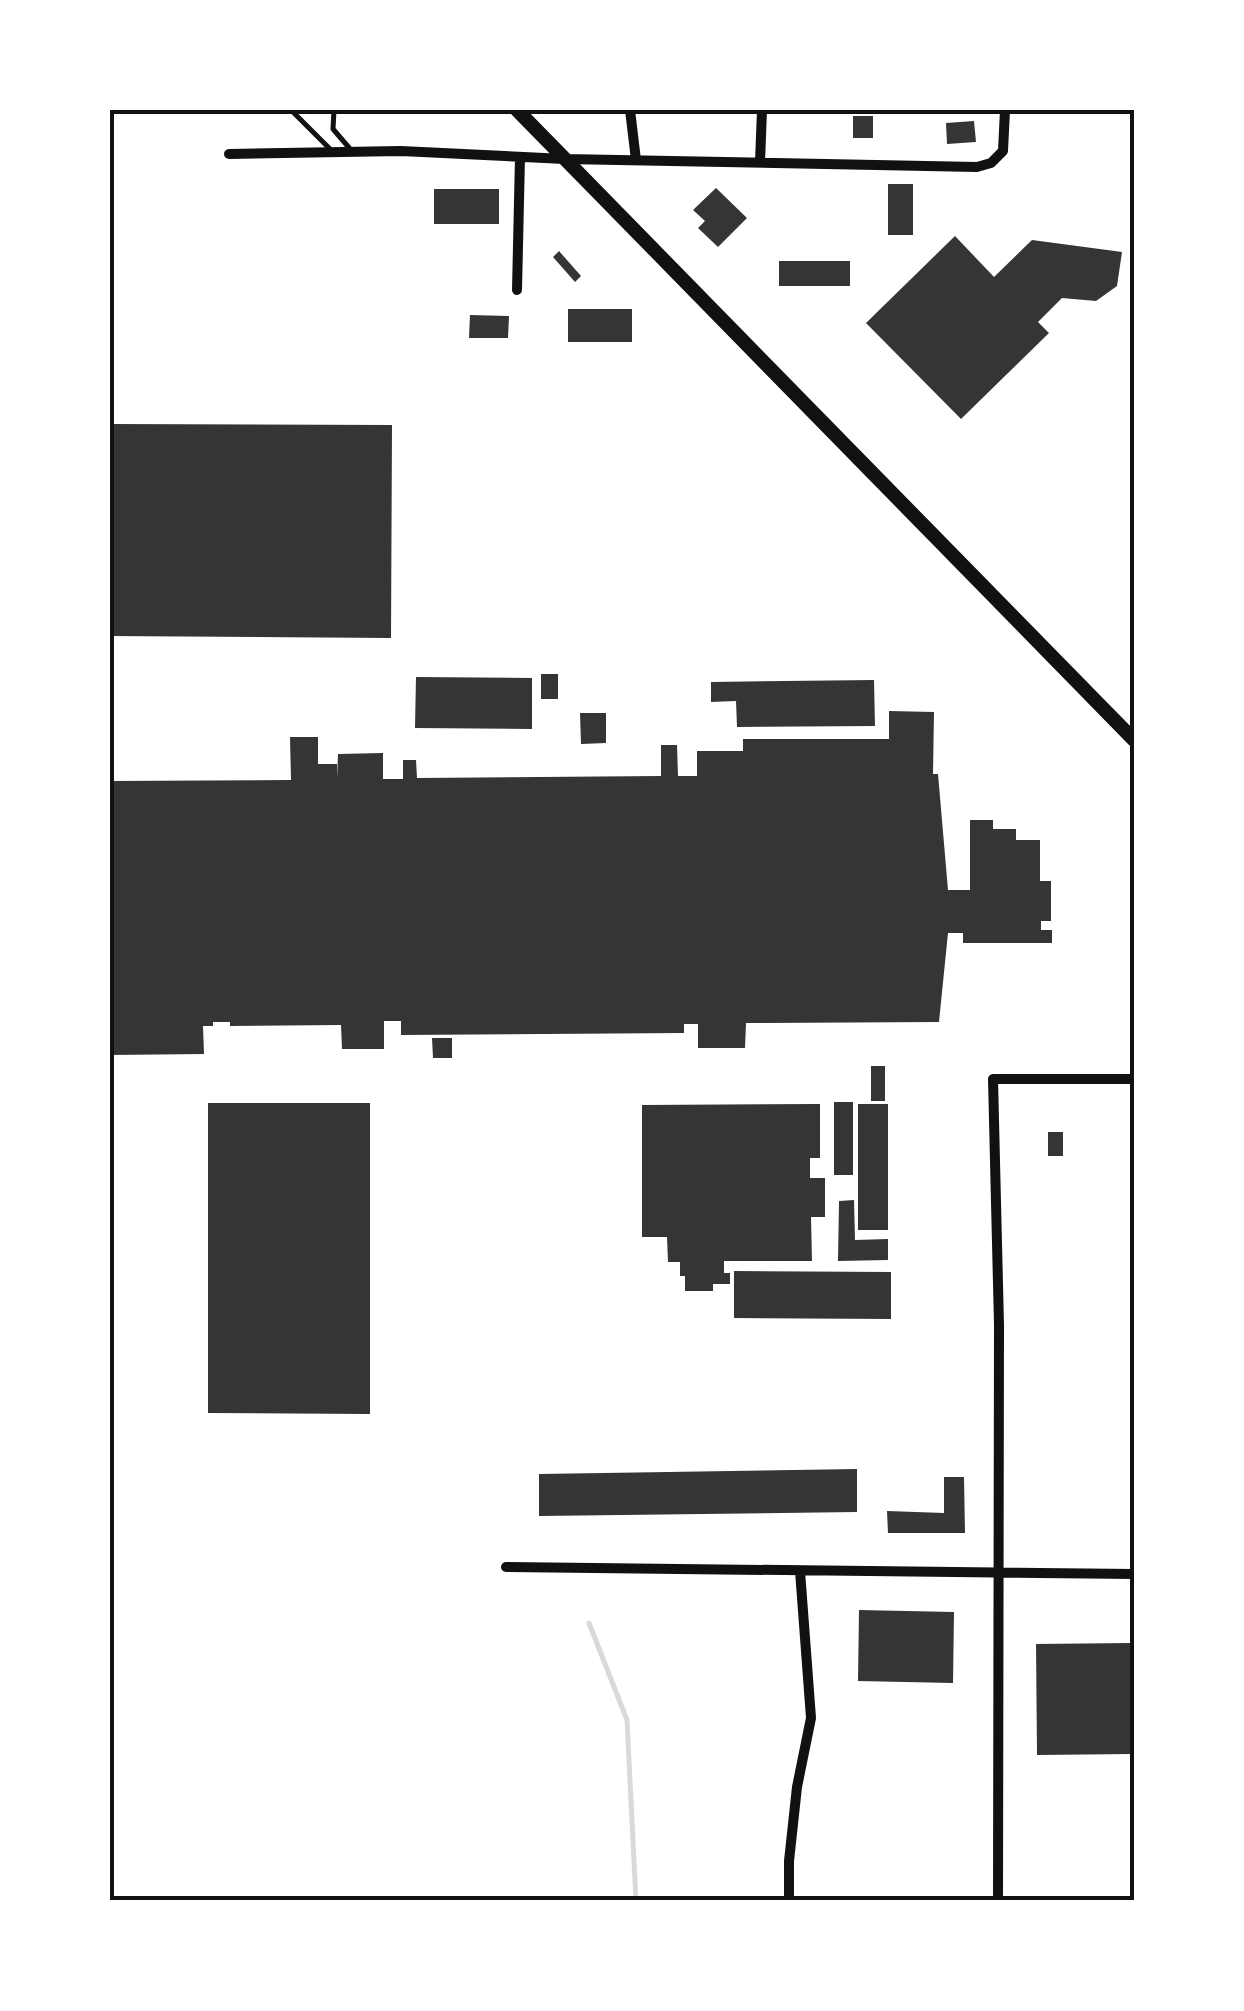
<svg xmlns="http://www.w3.org/2000/svg" width="1244" height="2011" viewBox="0 0 1244 2011" font-family="Karla,sans-serif">
<rect width="100%" height="100%" fill="#fff"/>
<g fill="none" stroke-linecap="round" stroke-linejoin="round">
<!-- stream -->
<path stroke="#d9d9d9" stroke-width="5" d="M589,1623L627,1720L636,1901"/>
</g>
<!-- building -->
<path fill="#353535" d="M853,116H873V138H853Z
M974,121L976,142L947,144L946,123Z
M888,184H913V235H888Z
M716,188L747,218L718,247L698,228L705,221L693,210Z
M434,189H499V224H434Z
M955,236L994,277L1032,240L1122,252L1117,286L1096,301L1062,298L1038,322L1049,333L961,419L866,323Z
M559,251L581,276L575,282L553,257Z
M779,261H850V286H779Z
M568,309H632V342H568Z
M470,315L509,316L508,338H469Z
M110,424L392,425L391,638L110,636Z
M541,674H558V699H541Z
M416,677L532,678V729L415,728Z
M874,680L875,726L737,727L736,701L711,702V682Z
M889,711L934,712L933,774H938L948,890H970V820H993V829H1016V840H1040V881H1051V921H1041V930H1052V943H963V933H948L939,1022L746,1023L745,1048H698V1024H684V1033L401,1035V1021H384V1049H342L341,1025L230,1026V1022H213V1026H203L204,1054L110,1055V781L291,780L290,737H318V764H337V779L338,754L383,753V779H403V760H416L417,778L661,776V745H677L678,776H697V751H743V739H889Z
M580,713H606V743L581,744Z
M432,1038H452V1058H433Z
M871,1066H885V1101H871Z
M834,1102H853V1175H834Z
M208,1103H370V1414L208,1413Z
M820,1104V1158H810V1178H825V1217H811L812,1261H724V1273H730V1284H713V1291H685V1276H680V1262H668L667,1237H642V1105Z
M858,1104H888V1230H858Z
M1048,1132H1063V1156H1048Z
M854,1200L855,1240L888,1239V1260L838,1261L839,1201Z
M734,1271L891,1272V1319L734,1318Z
M857,1469V1512L539,1516V1474Z
M944,1477H964L965,1533H888L887,1511L944,1513Z
M859,1610L954,1612L953,1683L858,1681Z
M1131,1643L1132,1754L1037,1755L1036,1644Z"/>
<g fill="none" stroke-linecap="round" stroke-linejoin="round">
<!-- service -->
<path stroke="#111" stroke-width="5" d="M291,110L331,150
M334,110L333,129L351,150"/>
<!-- minor -->
<path stroke="#111" stroke-width="10" d="M630,110L636,160
M229,154L401,151L565,159L977,167L991,163L1003,151L1005,110
M760,162L762,110
M517,290L520,157
M506,1567L1134,1574
M789,1901V1861L797,1787L811,1718L800,1571
M998,1901L999,1325L993,1079H1134"/>
<!-- secondary -->
<path stroke="#111" stroke-width="14" d="M517,110L1134,740"/>
</g>
<!-- border -->
<rect width="1244" height="2011" fill="none" stroke="#ffffff" stroke-width="225"/>
<rect x="112" y="112" width="1020" height="1786" fill="none" stroke="#111" stroke-width="4"/>
</svg>
